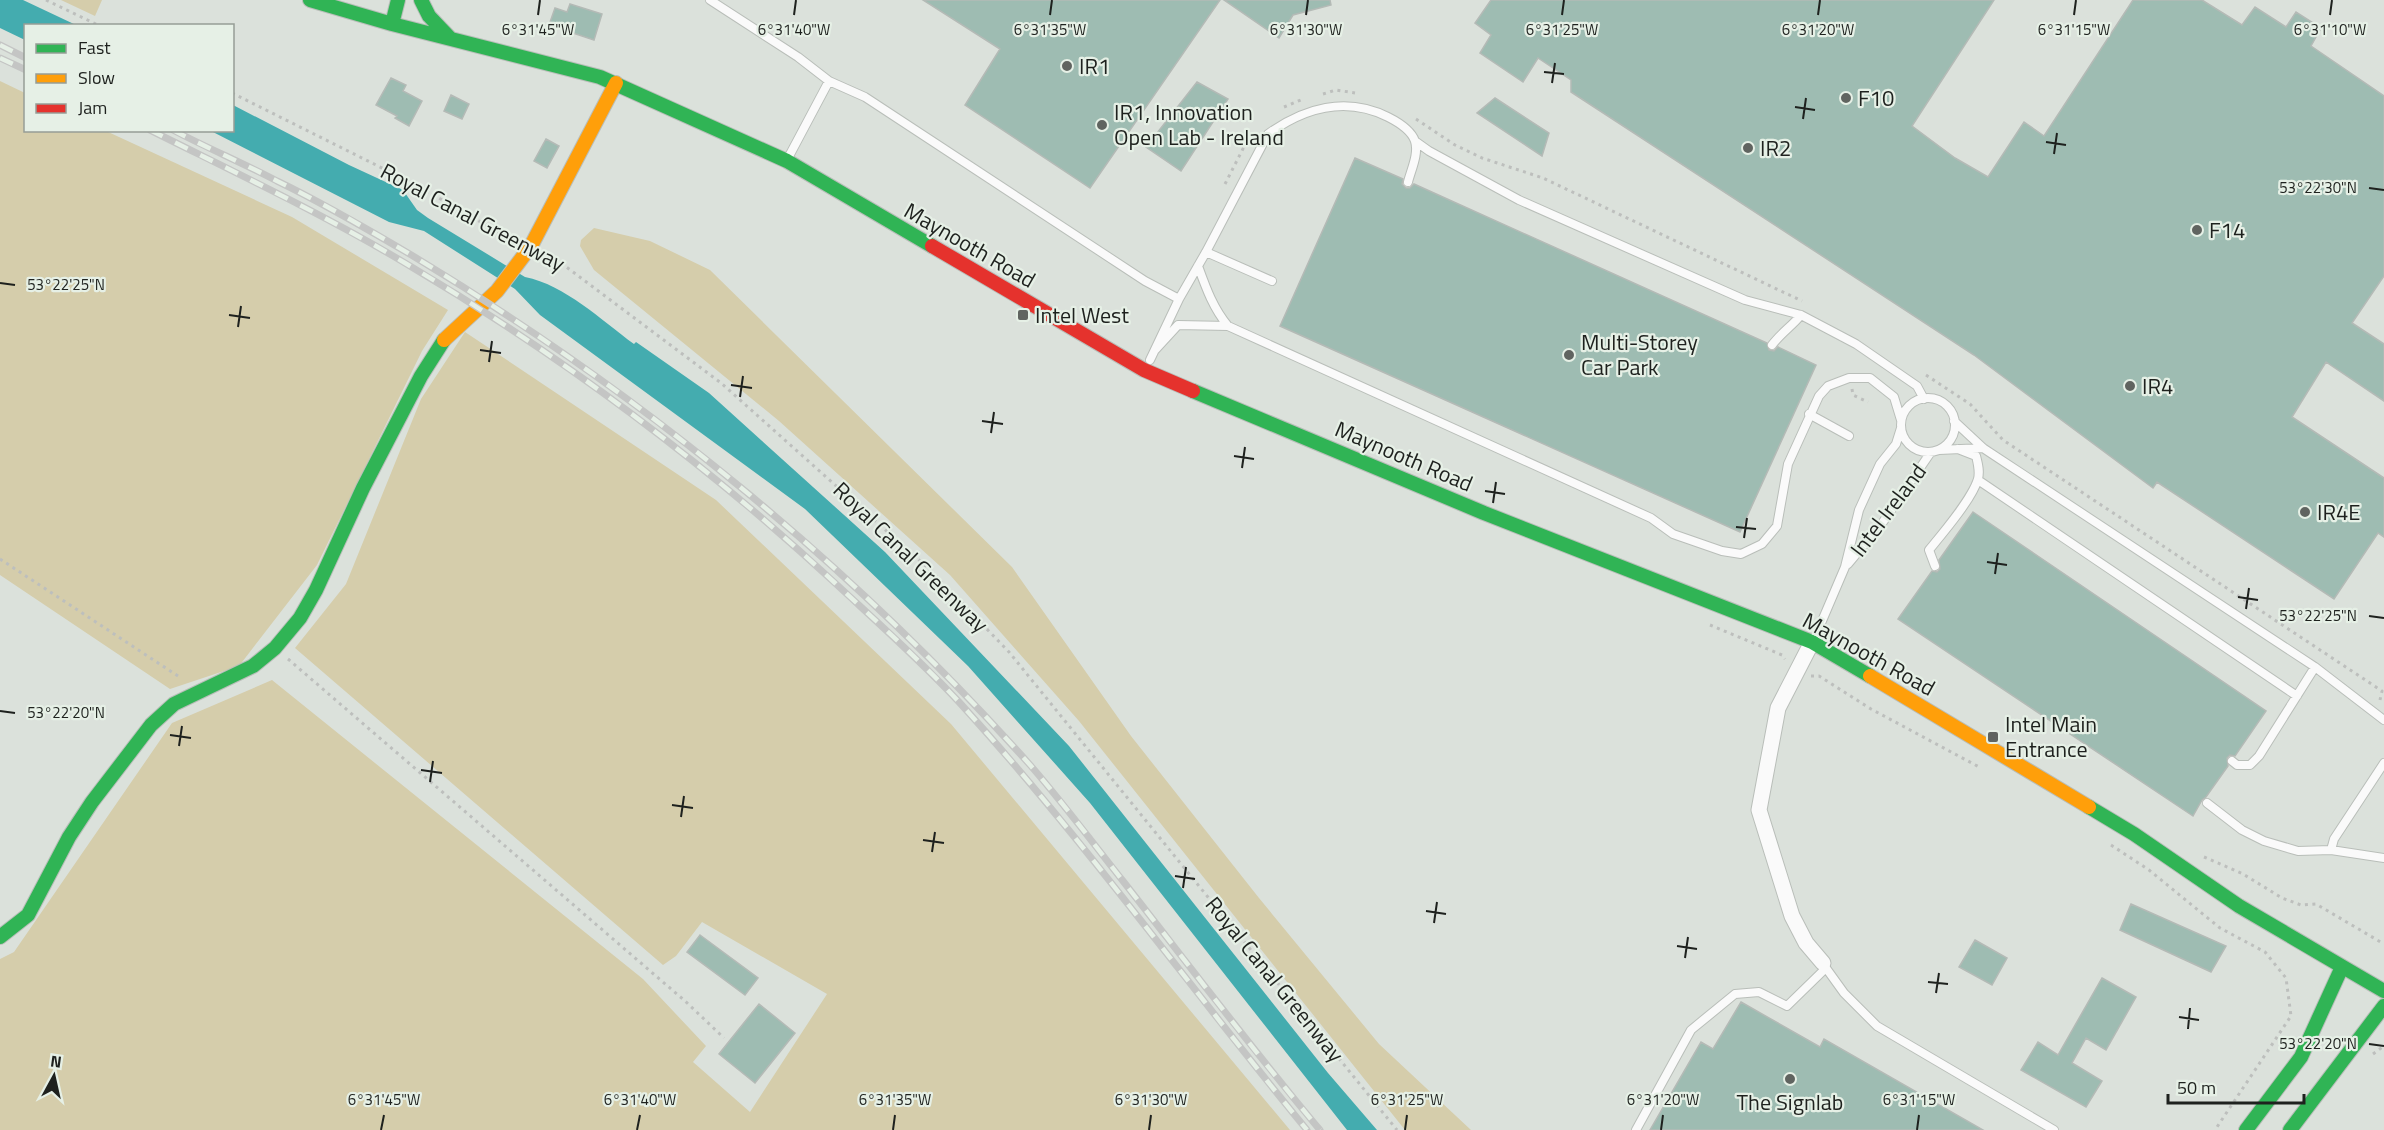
<svg xmlns="http://www.w3.org/2000/svg" width="2384" height="1130" viewBox="0 0 2384 1130" font-family="'Titillium Web',sans-serif">
<rect width="100%" height="100%" fill="#dbe1db"/>
<!-- green -->
<path fill="#d5cdab" d="M61,0H102L95,16Z
M0,81L25,93L26,130L106,131L292,217L448,310L422,351L317,565L239,666L170,689L0,575Z
M594,228L650,241L710,270L1012,567L1131,736L1259,898L1379,1044L1471,1130H1405L1079,721L950,575L779,421L594,270L580,246L581,240Z
M465,332L716,500L951,724L1290,1130H0V959L14,952L172,723L272,680L643,979L706,1046L693,1062L750,1112L827,994L702,922L676,956L663,965L295,648L346,584L421,399Z"/>
<!-- water -->
<path fill="#44acaf" d="M0,0H23L76,25L26,26L25,40L0,28Z
M233,105L349,165L403,190L417,210L428,218L525,277C565,285 601,320 634,344L636,342L709,393L885,552L1069,746L1328,1073L1377,1130H1347L1090,803L968,666L805,509L540,315L515,289L424,231L389,222L211,131L232,130Z"/>
<!-- building -->
<path fill="#9ebcb2" stroke="#b4bab6" stroke-width="1.5" d="M923,0H1220L1090,188L965,105L1000,49Z
M1224,0H1330L1331,5L1293,15L1279,38Z
M1491,0H1994L1912,126L1955,158L1988,177L2024,122L2044,136L2133,0H2202L2242,25L2255,7L2286,27L2296,12L2321,28L2311,46L2384,96V276L2352,323L2384,344V401L2326,362L2292,417L2384,478V537L2378,533L2334,599L2157,482L2153,488L1974,355L1571,92V80L1538,58L1523,82L1480,53L1491,35L1475,23Z
M570,4L602,14L594,40L549,25L555,8L567,12Z
M391,78L406,85L403,91L422,101L409,126L395,118L397,116L376,105Z
M1197,82L1228,99L1181,171L1146,147Z
M451,95L469,104L462,119L444,111Z
M1495,98L1549,133L1542,156L1477,113Z
M546,139L559,146L547,168L534,161Z
M1355,158L1403,179L1402,184L1406,188H1410L1414,184L1767,343L1769,350L1774,351L1778,347L1816,365L1740,532L1280,326Z
M1973,512L2266,711L2235,756L2230,755L2227,758L2228,766L2206,797L2202,800L2193,816L1898,619L1932,571L1937,572L1940,569L1939,560Z
M2131,904L2226,946L2211,972L2120,930Z
M700,935L758,978L745,995L687,952Z
M1975,940L2007,958L1992,985L1959,967Z
M2102,978L2136,997L2106,1050L2086,1038L2072,1063L2102,1081L2086,1107L2021,1070L2038,1042L2058,1055Z
M1741,1002L1820,1047L1824,1039L1983,1130H1650L1701,1042L1713,1049Z
M759,1004L795,1033L755,1083L719,1054Z"/>
<g fill="none" stroke-linecap="round" stroke-linejoin="round">
<defs>
<path id="lane" d="M710,0L798,57L829,81L787,160
M829,81L865,97L1145,281L1179,299L1206,252L1268,134C1304,108 1346,96 1388,117C1398,122 1411,130 1415,141C1419,154 1411,170 1408,182
M1415,141L1429,151L1519,200L1745,300L1801,315L1856,344L1917,386L1924,399
M1206,252L1272,281
M1198,266C1206,288 1213,308 1228,326L1651,518L1673,534L1722,551L1741,554L1762,544L1777,526L1788,464L1819,396L1828,386L1849,378H1870L1894,397L1901,420
M1772,345C1781,333 1792,326 1801,315
M1155,350L1178,325L1228,326
M1150,360L1179,299
M1901 425a27 27 0 1 1 54 0a27 27 0 1 1-54 0Z
M1809,414L1849,436
M1954,421L1983,448L2315,667L2384,720
M1939,450L1983,448
M1978,480L2297,696
M1848,564L1883,522L1931,452
M1935,566L1929,550C1943,533 1972,499 1978,479C1980,471 1978,464 1976,456L1958,449
M1813,642L1845,567L1859,510L1880,464L1896,444L1901,428
M2232,761L2237,765H2250L2259,756L2315,667
M2207,803L2242,830L2264,841L2298,851L2331,850L2384,858
M2331,850L2334,839L2384,763
M1826,968L1844,993L1877,1026L2054,1130
M1636,1130L1691,1030L1735,994L1759,992L1787,1006L1826,968L1823,963"/>
<path id="street" d="M1812,642L1778,708L1759,810L1792,916L1806,943L1823,963"/>
<path id="fast" d="M310,0L392,24L600,77L787,161L932,246
M421,0L429,16L450,38
M392,24L398,0
M1193,391L1484,513L1812,642L1870,676
M2089,807L2134,834L2239,906L2384,991
M0,937L28,915L69,837L92,802L151,725L174,704L253,666L275,648L300,618L316,590L363,488L421,376L444,340
M2246,1130L2301,1057L2342,967
M2290,1130L2384,1006"/>
<path id="slow" d="M444,340L497,291L531,246L616,83
M1870,676L2089,807"/>
<path id="jam" d="M932,246L1144,370L1193,391"/>
</defs>
<!-- lane casing -->
<use href="#lane" stroke="#b9beb9" stroke-width="10"/>
<!-- street casing -->
<use href="#street" stroke="#b9beb9" stroke-width="17"/>
<!-- fast casing -->
<use href="#fast" stroke="#b9beb9" stroke-width="16"/>
<!-- slow casing -->
<use href="#slow" stroke="#b9beb9" stroke-width="16"/>
<!-- jam casing -->
<use href="#jam" stroke="#b9beb9" stroke-width="16"/>
<!-- path -->
<path stroke="#bdbfbd" stroke-width="3" stroke-dasharray="3 4.5" stroke-linecap="butt" d="M46,0L100,26
M232,93L416,185L512,240
M1323,94L1336,90L1355,93
M1284,107L1303,99
M1416,119L1455,145L1482,158L1543,178L1802,301
M1225,184L1249,137L1254,132
M549,254L721,383L929,569L1009,652L1397,1130
M1926,375L1970,404L2003,440L2382,691L2380,700
M1852,389L1853,395L1868,402
M0,559L181,678
M1710,625L1782,655L1785,659
M288,659L685,1001L724,1038
M1811,676H1819L1871,709L1981,768
M2111,845L2149,870L2220,928L2265,952L2286,978L2291,1016L2215,1130
M2204,857L2243,874L2282,898L2301,905L2316,904L2384,944
M2373,1054L2384,1046"/>
<!-- lane -->
<use href="#lane" stroke="#fafafa" stroke-width="8"/>
<!-- street -->
<use href="#street" stroke="#fafafa" stroke-width="15"/>
<!-- fast -->
<use href="#fast" stroke="#30b455" stroke-width="14"/>
<!-- slow -->
<use href="#slow" stroke="#ff9f0a" stroke-width="14"/>
<!-- jam -->
<use href="#jam" stroke="#e5322d" stroke-width="14"/>
<defs>
<path id="rail" d="M0,45L26,58
M0,58L26,70
M150,130C236,173 323,214 405,263C559,354 704,462 835,583C877,622 920,660 959,702C1083,838 1190,988 1307,1130
M173,130C207,148 243,163 277,181C323,203 369,230 413,256C642,394 853,566 1031,766C1063,803 1093,843 1123,881C1188,964 1252,1049 1320,1130"/>
</defs>
<!-- rail casing -->
<use href="#rail" stroke="#c4c5c4" stroke-width="7"/>
<!-- rail -->
<use href="#rail" stroke="#e6f0e6" stroke-width="4.5" stroke-dasharray="14" stroke-linecap="butt"/>
</g>
<!-- ticks -->
<path fill="none" stroke="#1e211e" stroke-width="2" d="M538,15L540,0M794,15L796,0M1050,15L1052,0M1306,15L1308,0M1562,15L1564,0M1818,15L1820,0M2074,15L2076,0M2330,15L2332,0M1544,72L1564,74M1552,83L1555,63M1795,107L1815,110M1803,119L1806,98M2046,142L2066,145M2054,154L2057,133M2369,188L2384,190M0,283L15,285M229,315L250,318M238,327L241,306M480,350L501,353M489,362L492,341M731,385L752,388M740,397L743,376M982,421L1003,424M991,433L994,412M1234,456L1254,459M1242,468L1245,447M1485,491L1505,494M1493,503L1496,482M1736,527L1756,529M1744,538L1747,518M1987,562L2007,565M1995,574L1998,553M2238,597L2258,600M2246,609L2249,588M2369,616L2384,618M0,711L15,713M170,735L191,738M179,746L182,726M421,770L442,773M430,782L433,761M672,805L693,808M681,817L684,796M923,840L944,843M932,852L935,832M1175,876L1195,879M1183,888L1186,867M1426,911L1446,914M1434,923L1437,902M1677,946L1697,949M1685,958L1688,937M1928,982L1948,984M1936,993L1939,973M2179,1017L2199,1020M2188,1029L2190,1008M2369,1044L2384,1046M381,1130L384,1115M637,1130L640,1115M893,1130L895,1115M1149,1130L1151,1115M1405,1130L1407,1115M1661,1130L1663,1115M1917,1130L1919,1115"/>
<!-- markers -->
<g fill="#606460" stroke="#e6f0e6" stroke-width="2">
<circle cx="1067" cy="66" r="6"/>
<circle cx="1846" cy="98" r="6"/>
<circle cx="1102" cy="125" r="6"/>
<circle cx="1748" cy="148" r="6"/>
<circle cx="2197" cy="230" r="6"/>
<rect x="1017" y="309" width="12" height="12" rx="3"/>
<circle cx="1569" cy="355" r="6"/>
<circle cx="2130" cy="386" r="6"/>
<circle cx="2305" cy="512" r="6"/>
<rect x="1987" y="731" width="12" height="12" rx="3"/>
<circle cx="1790" cy="1079" r="6"/>
</g>
<g text-anchor="middle" dominant-baseline="central" stroke-width="4.5" stroke-linejoin="round" paint-order="stroke">
<!-- poi labels -->
<g font-size="22" fill="#1e211e" stroke="#e6f0e6" text-anchor="start">
<text x="1079" y="66">IR1</text>
<text x="1858" y="98">F10</text>
<text x="1114" y="112">IR1, Innovation<tspan x="1114" dy="25">Open Lab - Ireland</tspan></text>
<text x="1760" y="148">IR2</text>
<text x="2209" y="230">F14</text>
<text x="1035" y="315">Intel West</text>
<text x="1581" y="342">Multi-Storey<tspan x="1581" dy="25">Car Park</tspan></text>
<text x="2142" y="386">IR4</text>
<text x="2317" y="512">IR4E</text>
<text x="2005" y="724">Intel Main<tspan x="2005" dy="25">Entrance</tspan></text>
<text x="1790" y="1102" text-anchor="middle">The Signlab</text>
</g>
<!-- street labels -->
<g font-size="22" fill="#1e211e" stroke="#e6f0e6">
<text transform="translate(473 217) rotate(28)">Royal Canal Greenway</text>
<text transform="translate(970 245) rotate(30)">Maynooth Road</text>
<text transform="translate(1404 456) rotate(23)">Maynooth Road</text>
<text transform="translate(1888 510) rotate(-53)">Intel Ireland</text>
<text transform="translate(911 557) rotate(44)">Royal Canal Greenway</text>
<text transform="translate(1869 654) rotate(29)">Maynooth Road</text>
<text transform="translate(1275 979) rotate(51)">Royal Canal Greenway</text>
</g>
</g>
<g font-size="15" text-anchor="middle" fill="#1e211e" stroke="#e6f0e6" stroke-width="4.5" stroke-linejoin="round" paint-order="stroke">
<text x="538" y="35">6°31'45"W</text>
<text x="794" y="35">6°31'40"W</text>
<text x="1050" y="35">6°31'35"W</text>
<text x="1306" y="35">6°31'30"W</text>
<text x="1562" y="35">6°31'25"W</text>
<text x="1818" y="35">6°31'20"W</text>
<text x="2074" y="35">6°31'15"W</text>
<text x="2330" y="35">6°31'10"W</text>
<text x="2318" y="193">53°22'30"N</text>
<text x="66" y="290">53°22'25"N</text>
<text x="2318" y="621">53°22'25"N</text>
<text x="66" y="718">53°22'20"N</text>
<text x="2318" y="1049">53°22'20"N</text>
<text x="384" y="1105">6°31'45"W</text>
<text x="640" y="1105">6°31'40"W</text>
<text x="895" y="1105">6°31'35"W</text>
<text x="1151" y="1105">6°31'30"W</text>
<text x="1407" y="1105">6°31'25"W</text>
<text x="1663" y="1105">6°31'20"W</text>
<text x="1919" y="1105">6°31'15"W</text>
</g>
<!-- legend -->
<rect x="24" y="24" width="210" height="108" fill="#e6f0e6" stroke="#969d96" stroke-width="1.5"/>
<rect x="36" y="44" width="30" height="9" fill="#30b455" stroke="#969d96" stroke-width="1.5"/>
<text x="78" y="54" font-size="18" fill="#1e211e">Fast</text>
<rect x="36" y="74" width="30" height="9" fill="#ff9f0a" stroke="#969d96" stroke-width="1.5"/>
<text x="78" y="84" font-size="18" fill="#1e211e">Slow</text>
<rect x="36" y="104" width="30" height="9" fill="#e5322d" stroke="#969d96" stroke-width="1.5"/>
<text x="78" y="114" font-size="18" fill="#1e211e">Jam</text>
<!-- north arrow -->
<g transform="translate(54 1076) rotate(8)" stroke="#e6f0e6" stroke-width="4.5" paint-order="stroke">
<path d="M0-4.5L10 22L0 15L-10 22Z" fill="#1e211e"/>
<text y="-9" font-size="16" font-weight="bold" text-anchor="middle" fill="#1e211e">N</text>
</g>
<!-- scale -->
<path d="M2168 1094v9h136v-9" fill="none" stroke="#1e211e" stroke-width="3"/>
<text x="2177" y="1094" font-size="18" fill="#1e211e" stroke="#e6f0e6" stroke-width="4.5" paint-order="stroke">50 m</text>
</svg>
